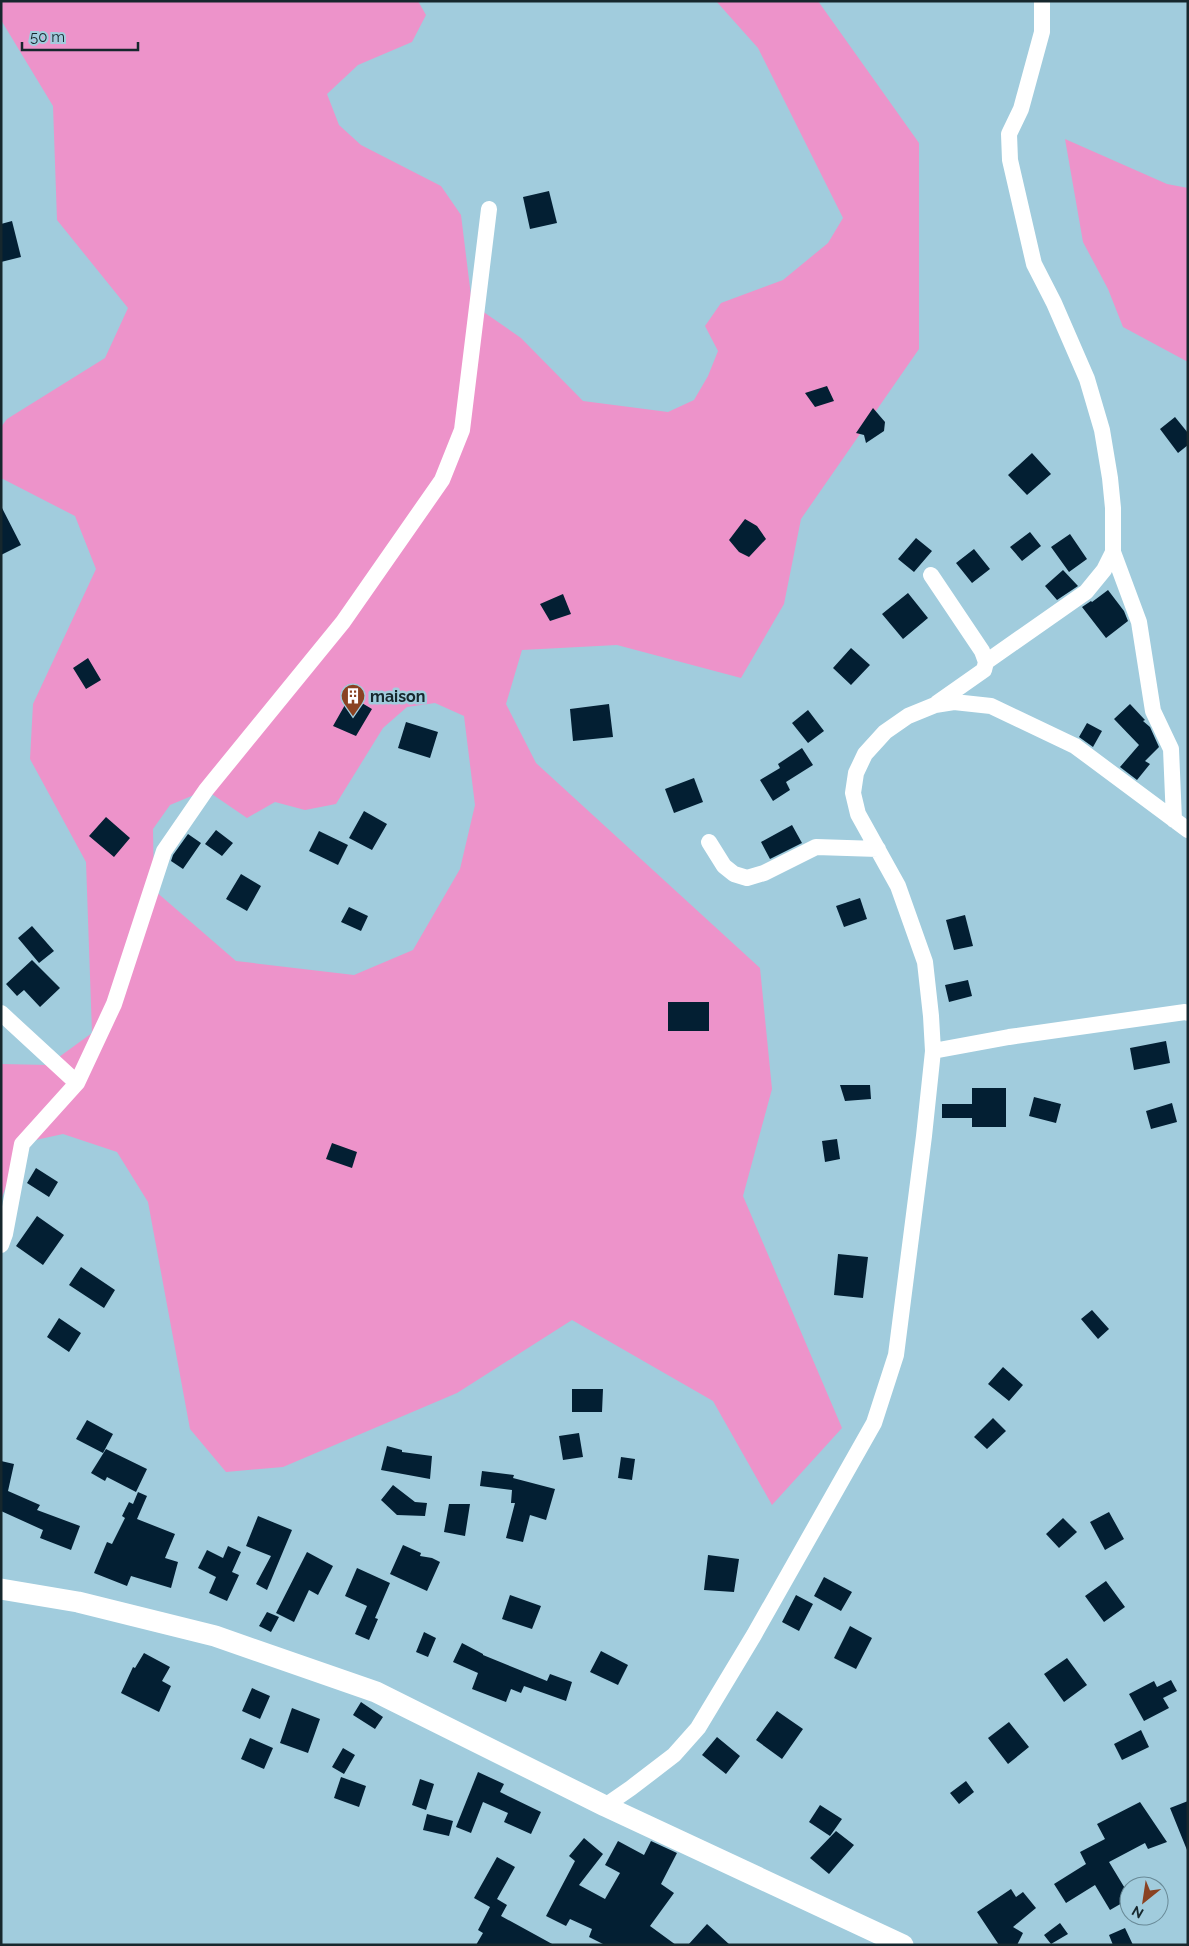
<svg xmlns="http://www.w3.org/2000/svg" width="1189" height="1946" viewBox="0 0 1189 1946" font-family="Raleway,sans-serif">
<rect width="100%" height="100%" fill="#a1ccdd"/>
<!-- green -->
<path fill="#ed93ca" fill-rule="evenodd" d="M1,1H418L426,15L412,42L358,65L327,94L339,125L361,145L441,186L461,215L472,304L521,338L583,401L668,412L694,400L708,376L718,351L705,326L721,303L783,280L828,243L843,218L758,48L716,1H818L919,143V349L801,519L784,604L741,678L617,645L522,650L506,704L536,763L760,968L772,1089L743,1196L842,1428L772,1505L713,1401L572,1320L457,1393L283,1467L226,1472L190,1429L148,1202L117,1152L63,1134L22,1143L1,1200V1064L48,1065L92,1033L86,862L30,759L33,704L96,569L75,516L1,478V427L7,419L105,358L128,308L57,220L53,106L1,20ZM435,703L464,716L475,805L460,869L413,950L354,975L236,961L154,890L153,829L170,805L206,790L247,818L275,802L305,810L336,804L383,728L407,707Z
M1065,139L1167,184L1188,188V362L1123,327L1108,289L1083,242Z"/>
<!-- building -->
<path fill="#031f33" d="M549,191L557,223L530,229L523,197Z
M12,221L21,257L1,262V224Z
M827,386L834,401L815,407L805,393Z
M873,408L885,422L884,431L866,443L864,435L856,433Z
M1175,417L1188,433V445L1178,453L1160,429Z
M1032,453L1051,474L1027,495L1008,475Z
M1,506L21,545L1,555Z
M745,519L757,526L766,539L749,557L739,552L729,540Z
M1030,532L1041,546L1022,561L1010,547Z
M1070,534L1087,559L1069,572L1051,547Z
M916,538L932,551L914,572L898,559Z
M974,549L990,569L972,583L956,563Z
M1063,570L1078,586L1057,600L1045,586Z
M1108,590L1124,611L1128,621L1106,638L1082,607L1091,601L1092,602Z
M908,593L928,618L903,639L882,614Z
M563,594L571,614L550,621L540,604Z
M851,648L870,665L851,685L833,668Z
M88,658L101,680L86,689L73,668Z
M350,696L372,709L356,736L333,726Z
M609,704L613,737L573,741L570,709Z
M1130,704L1145,720L1143,721L1150,727L1159,747L1145,761L1150,764L1137,780L1120,767L1139,745L1114,719Z
M808,710L824,731L808,743L792,723Z
M406,722L438,732L430,758L398,748Z
M1087,723L1102,731L1093,747L1079,737Z
M802,748L813,765L786,782L790,790L773,801L760,780L780,768L778,764Z
M694,778L703,802L674,813L665,789Z
M364,811L387,824L372,850L349,838Z
M106,817L130,838L114,857L89,836Z
M792,825L802,843L770,859L761,842Z
M216,830L233,843L222,856L205,844Z
M319,831L348,845L338,865L309,851Z
M188,834L201,843L183,869L171,861L173,855Z
M241,874L261,886L247,911L226,899Z
M860,898L867,919L844,927L836,906Z
M349,907L368,916L361,931L341,922Z
M965,915L973,946L954,950L946,920Z
M32,926L54,951L39,963L18,938Z
M32,960L60,988L40,1007L24,990L17,996L6,984Z
M968,980L972,996L949,1002L945,985Z
M668,1002H709V1031H668Z
M1166,1041L1170,1063L1134,1070L1130,1048Z
M840,1085H870L871,1099L845,1101Z
M972,1088H1006V1127H972V1118H942V1104H972Z
M1034,1097L1061,1104L1056,1123L1029,1116Z
M1172,1103L1177,1122L1151,1129L1146,1111Z
M837,1139L840,1159L825,1162L822,1141Z
M332,1143L357,1152L352,1168L326,1159Z
M36,1168L58,1182L49,1197L27,1183Z
M37,1216L64,1235L43,1265L16,1246Z
M838,1254L868,1257L863,1298L834,1295Z
M81,1267L115,1290L104,1308L69,1285Z
M1092,1310L1109,1329L1098,1339L1081,1319Z
M59,1318L81,1333L69,1352L47,1337Z
M1003,1367L1023,1385L1009,1401L988,1384Z
M572,1389H603L602,1412H572Z
M993,1418L1006,1431L987,1449L974,1437Z
M87,1420L113,1434L103,1453L76,1439Z
M579,1433L583,1457L563,1460L559,1436Z
M387,1446L402,1450V1452L432,1456L430,1479L381,1470Z
M106,1449L147,1469L136,1492L107,1477L105,1481L91,1473Z
M621,1457L635,1459L632,1480L618,1478Z
M1,1461L14,1464L8,1491L40,1505L37,1510L80,1526L71,1550L40,1538L43,1530L1,1511Z
M482,1471L514,1475L513,1478L555,1489L546,1520L530,1515L523,1542L506,1538L515,1503H511L512,1490L480,1486Z
M393,1485L415,1502L427,1503L425,1516L397,1515L381,1500Z
M138,1492L147,1496L137,1519L175,1534L165,1558L178,1562L171,1588L131,1576L127,1586L94,1573L107,1542L112,1544L125,1518L122,1516L129,1502L133,1504Z
M449,1504H470L465,1536L444,1532Z
M1109,1512L1124,1539L1105,1550L1090,1522Z
M258,1516L292,1530L267,1590L256,1584L271,1556L246,1546Z
M1063,1518L1077,1532L1059,1548L1046,1534Z
M403,1545L421,1553L420,1556L432,1558L440,1562L427,1591L390,1574Z
M228,1546L241,1552L232,1572L239,1575L227,1601L209,1593L216,1577L198,1568L207,1550L223,1558Z
M307,1552L333,1566L318,1595L309,1590L294,1622L276,1613Z
M708,1555L739,1559L734,1592L704,1590Z
M357,1568L390,1583L375,1618L378,1619L369,1640L355,1634L367,1606L345,1596Z
M824,1577L852,1592L841,1611L814,1596Z
M1106,1581L1125,1607L1104,1622L1085,1596Z
M510,1595L541,1606L532,1629L502,1619Z
M796,1595L813,1604L799,1631L782,1622Z
M267,1612L279,1617L271,1632L259,1626Z
M850,1626L872,1638L856,1669L834,1658Z
M424,1632L436,1638L428,1657L416,1652Z
M462,1643L483,1654V1655L547,1681L550,1674L572,1682L566,1701L524,1686L521,1693L511,1689L506,1702L472,1689L478,1673L453,1662Z
M601,1651L628,1665L618,1685L590,1672Z
M144,1653L170,1667L162,1681L171,1686L159,1712L121,1693L133,1667L135,1668Z
M1067,1658L1087,1685L1064,1702L1044,1674Z
M1171,1680L1177,1691L1163,1698L1169,1708L1144,1721L1129,1694L1154,1681L1157,1687Z
M252,1688L270,1696L260,1719L242,1711Z
M361,1702L383,1717L375,1729L353,1715Z
M292,1708L320,1719L308,1753L280,1743Z
M777,1711L803,1729L782,1759L756,1740Z
M1009,1722L1029,1747L1008,1764L988,1738Z
M1141,1730L1149,1747L1122,1760L1114,1744Z
M717,1737L740,1756L726,1774L702,1755Z
M250,1738L273,1748L264,1769L241,1759Z
M343,1748L355,1755L344,1774L332,1767Z
M478,1772L504,1784L500,1792L541,1812L531,1834L504,1822L508,1813L483,1802L471,1833L456,1827Z
M341,1777L366,1786L359,1807L334,1798Z
M420,1779L434,1784L426,1810L412,1805Z
M966,1781L974,1792L959,1804L950,1793Z
M1188,1801V1850H1187L1170,1808Z
M1140,1802L1167,1842L1148,1849L1145,1843L1109,1862L1129,1895V1899L1110,1910L1095,1885L1066,1903L1054,1884L1086,1864L1080,1852L1105,1839L1097,1824Z
M820,1805L842,1819L830,1836L809,1822Z
M427,1814L453,1821L449,1836L423,1830Z
M836,1831L854,1845L829,1874L810,1858Z
M584,1838L603,1854L579,1885L605,1899L620,1873L605,1865L618,1841L644,1855L651,1841L677,1853L661,1884L674,1893L650,1926L676,1945H605L589,1937L592,1929L570,1919L566,1926L546,1916L575,1861L569,1856Z
M497,1857L515,1867L497,1899L507,1905L501,1916L554,1945H476L483,1933L478,1930L490,1907L474,1898Z
M1011,1889L1016,1897L1023,1892L1036,1908L1013,1927L1023,1933L1017,1945H999L977,1912Z
M1060,1923L1068,1934L1051,1944L1044,1935Z
M707,1924L730,1945H688Z
M1125,1928L1133,1945H1113L1109,1935Z"/>
<g fill="none" stroke-linecap="round" stroke-linejoin="round">
<!-- minor -->
<path stroke="#fff" stroke-width="16" d="M1113,552L1139,622L1153,711L1171,749L1174,820
M931,575L982,651L986,662L984,670L937,703
M986,662L1086,592L1104,570L1113,552V508L1110,478L1102,430L1087,379L1054,303L1034,264L1010,160L1009,134L1021,109L1042,32V1
M709,842L724,866L734,874L747,878L764,873L816,847L878,849
M1,1013L77,1083
M933,1051L1009,1037L1185,1012L1188,1013
M1,1245L5,1234L22,1144L77,1083L114,1004L164,851L206,790L343,622L442,480L462,430L489,209
M605,1806L631,1788L674,1755L698,1728L754,1635L874,1423L896,1355L924,1136L933,1051L931,1016L925,962L898,886L858,814L853,793L856,773L865,754L885,732L908,716L935,705L954,702L991,706L1075,746L1188,830"/>
<!-- tertiary -->
<path stroke="#fff" stroke-width="21" d="M1,1589L78,1602L215,1636L376,1692L605,1806L903,1945"/>
</g>
<!-- icons -->
<defs>
<symbol id="building-pin" viewBox="-11 -11 22 30"><path d="M0 17L-7.5 6A9.5 9.5 0 1 1 7.5 6Z" fill="#8a4222" stroke="#a1ccdd"/><path d="M-4-6H4V6H1V3H-1V6H-4ZM-2.5-4.3h1.7v1.8h-1.7ZM.8-4.3h1.7v1.8H.8ZM-2.5-1h1.7V.8h-1.7ZM.8-1h1.7V.8H.8Z" fill="#fff"/></symbol>
</defs>
<g fill-rule="evenodd">
<use href="#building-pin" x="339" y="682" width="28" height="38"/>
</g>
<g text-anchor="middle" dominant-baseline="central" stroke-width="5" stroke-linejoin="round" paint-order="stroke">
<!-- poi labels -->
<g font-size="16" font-weight="bold" fill="#16272d" stroke="#a1ccdd" text-anchor="start">
<text x="370" y="696">maison</text>
</g>
</g>
<!-- border -->
<rect width="1189" height="1946" fill="none" stroke="#16272d" stroke-width="5"/>
<!-- north arrow -->
<g transform="translate(1144 1901) rotate(210)"><circle r="24" fill="#a1ccdd" stroke="#698a97"/>
<path d="M0-4L9 19L0 12L-9 19Z" fill="#8a4222"/>
<text y="-8" font-size="14" font-weight="bold" text-anchor="middle" fill="#16272d">N</text>
</g>
<!-- scale -->
<path d="M22 42v8h116v-8" fill="none" stroke="#16272d" stroke-width="2.5"/>
<text x="30" y="42" font-size="15" fill="#16272d" stroke="#a1ccdd" stroke-width="4" paint-order="stroke">50 m</text>
</svg>
